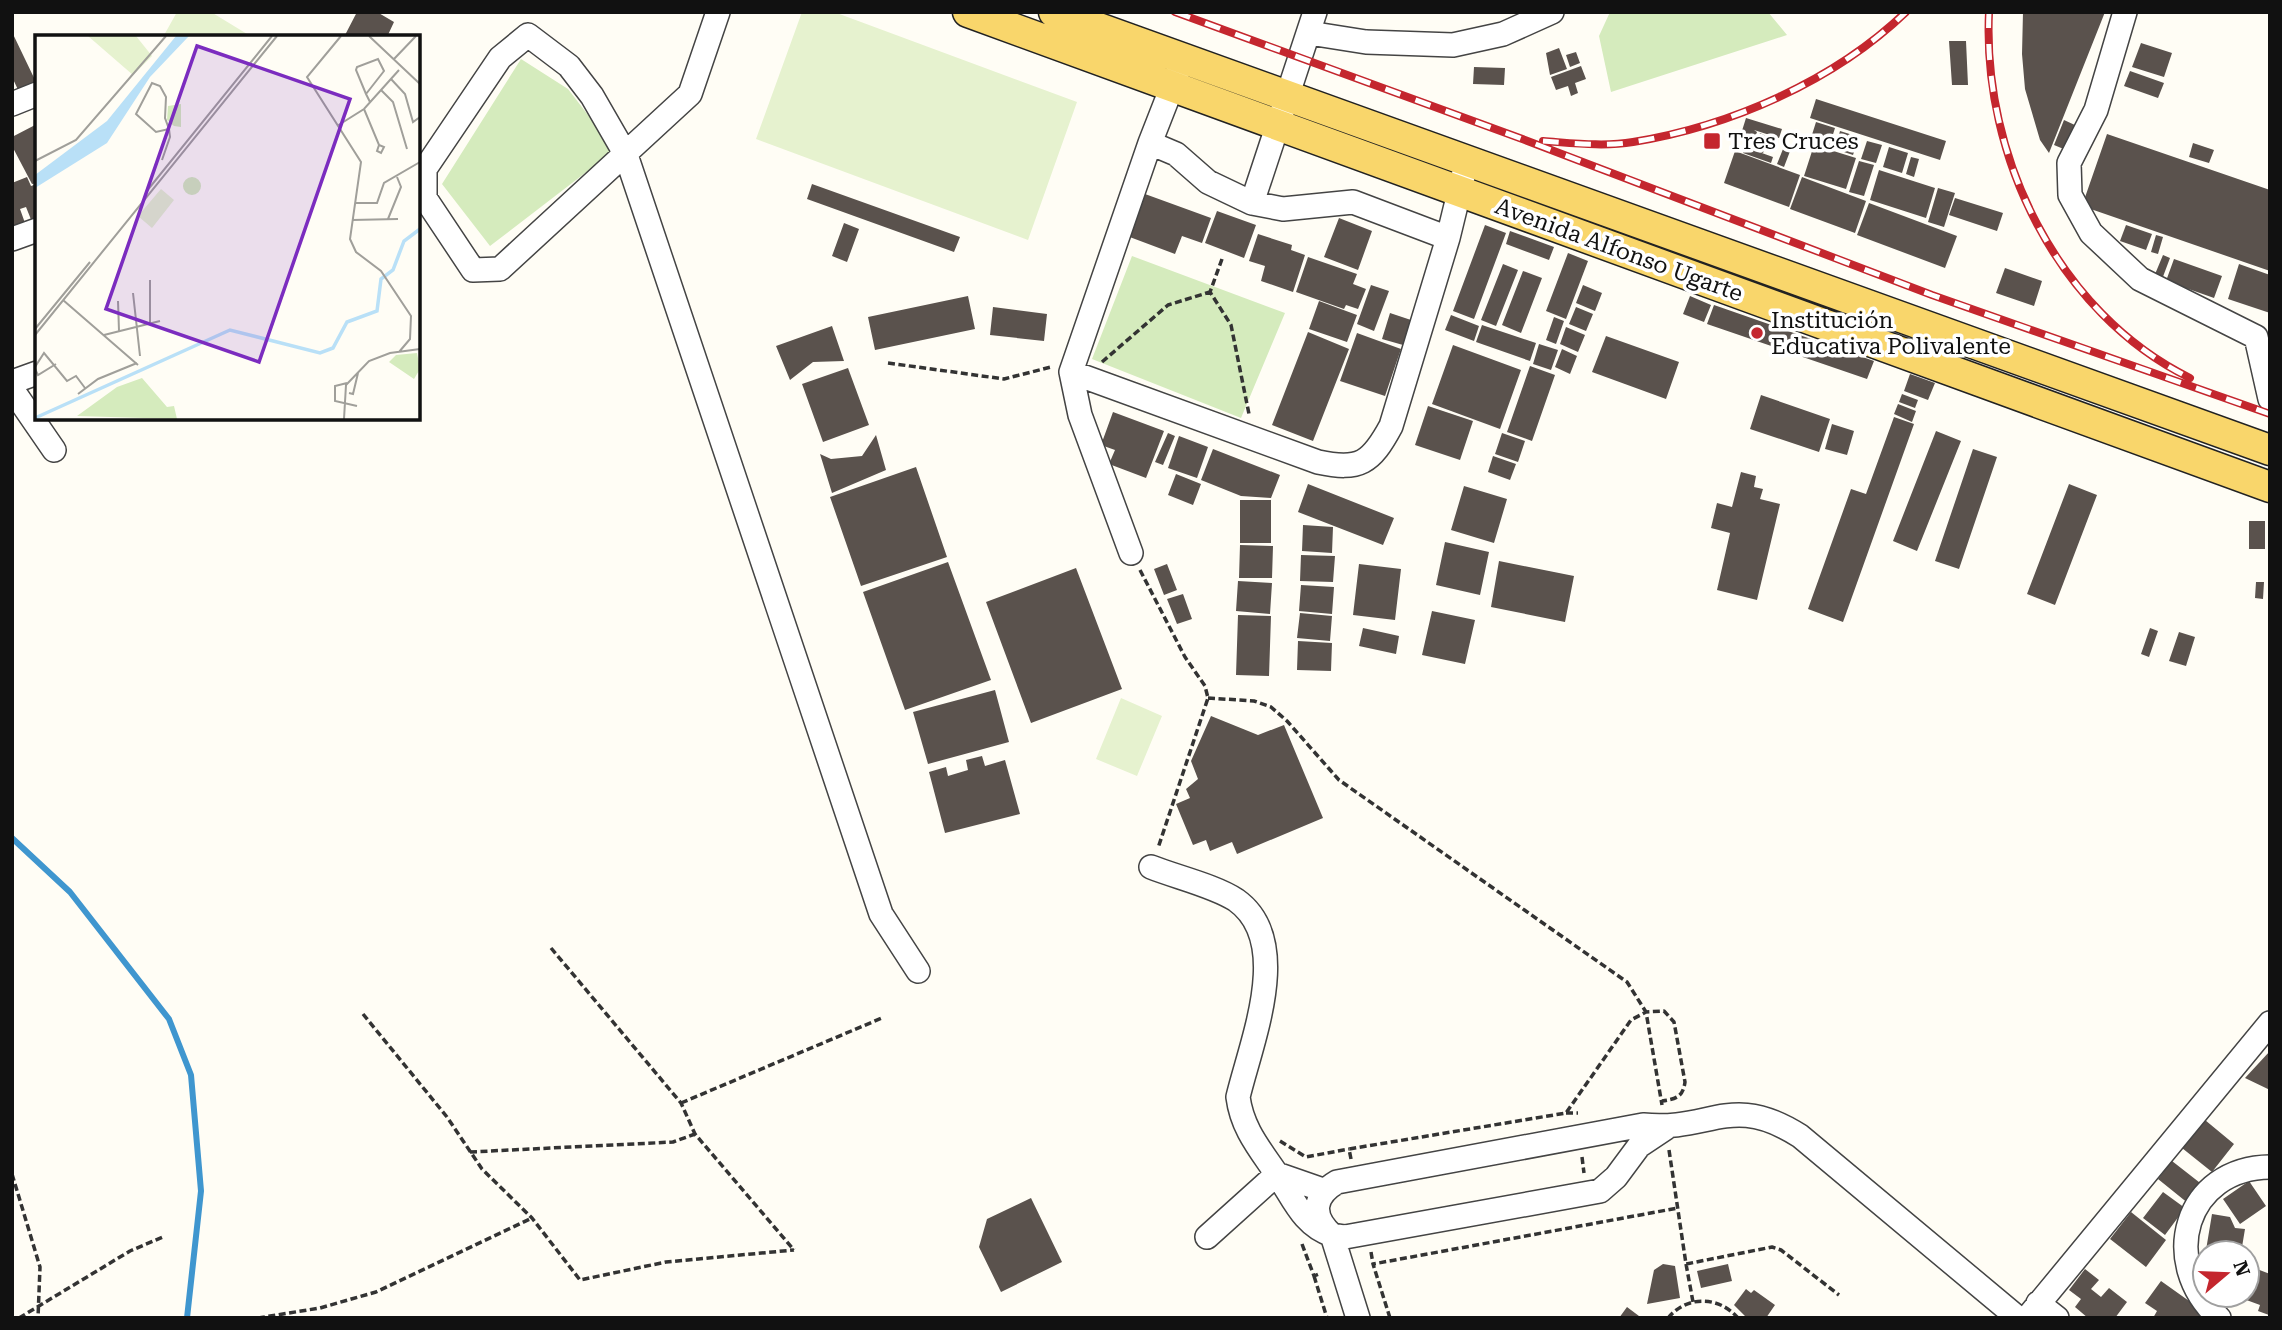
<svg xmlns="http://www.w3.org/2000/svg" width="2282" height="1330" viewBox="0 0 2282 1330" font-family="'Roboto Serif',serif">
<rect width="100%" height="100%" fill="#fffdf5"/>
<!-- green -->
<path fill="#d5ebbd" d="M1610,12H1768L1787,35L1611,92L1599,36Z
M521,59L568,89L615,150L490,246L442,184Z
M1132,256L1285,313L1241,418L1092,359Z"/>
<!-- pitch -->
<path fill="#e6f2cf" d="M177,12H211L252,37H163Z
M802,12H834L1077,102L1028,240L756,139Z
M1121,698L1162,716L1137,776L1096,759Z"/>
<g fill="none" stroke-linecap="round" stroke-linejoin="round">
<!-- stream -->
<path stroke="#3f96cf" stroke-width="6" d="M12,838L70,892L169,1019L191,1075L201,1191L187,1318"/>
</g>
<!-- building -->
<path fill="#5a524d" d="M357,12H377L394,22L387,37H344Z
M2023,12H2105L2049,153L2040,140L2025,89L2022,54Z
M12,32L36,82L29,85L21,96L12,77Z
M1949,41H1966L1968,85H1952Z
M2141,43L2172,53L2164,77L2132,67Z
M1559,48L1567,69L1550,75L1546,53Z
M1576,52L1580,63L1570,67L1566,55Z
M1581,66L1586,79L1575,83L1578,93L1571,96L1568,86L1556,90L1551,77Z
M1474,67L1505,68L1504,85L1473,84Z
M2130,71L2164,83L2158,98L2124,86Z
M1816,99L1946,141L1940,160L1810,118Z
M1746,118L1782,129L1779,138L1754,130L1757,132L1755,138L1741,134Z
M2064,120L2077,126L2066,150L2054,145Z
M1816,122L1835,128L1829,147L1810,141Z
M37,124V183L32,184L12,146V137Z
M1840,131L1859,137L1853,155L1835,149Z
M1760,133L1770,138L1763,153L1753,149Z
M2107,134L2270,190V271L2082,206Z
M1867,141L1882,145L1876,163L1861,159Z
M2193,143L2214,150L2209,163L2189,157Z
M1785,144L1792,146L1784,167L1777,164Z
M1814,145L1856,158L1846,189L1804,176Z
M1745,147L1773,157L1771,163L1743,153Z
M1889,147L1908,153L1902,173L1883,167Z
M1735,151L1800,175L1789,207L1724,183Z
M1911,157L1919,159L1914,177L1906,174Z
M1859,161L1874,165L1864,196L1849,192Z
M1879,170L1935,188L1926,218L1870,200Z
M27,177L31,186L37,184V220L32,222L26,207L20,209L25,223L12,228V183Z
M1802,177L1866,201L1855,233L1790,209Z
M812,184L960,237L954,252L807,199Z
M1938,188L1955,193L1944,227L1928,222Z
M1134,190L1211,218L1202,243L1182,236L1175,254L1119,233Z
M1955,198L2003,213L1997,231L1949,215Z
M1869,203L1957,236L1945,268L1857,235Z
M1217,211L1256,225L1244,258L1205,243Z
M1339,218L1372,231L1358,270L1324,257Z
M844,223L859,229L847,262L832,256Z
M1485,225L1506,233L1474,319L1453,311Z
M2126,225L2152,234L2146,250L2120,241Z
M1510,231L1554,247L1549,260L1506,244Z
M1258,234L1292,245L1291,250L1305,255L1293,292L1261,281L1265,266L1249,261Z
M2156,235L2163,237L2158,254L2151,252Z
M1568,253L1588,261L1566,319L1546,311Z
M2163,255L2170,258L2161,282L2153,279Z
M1308,257L1357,274L1353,284L1366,289L1358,309L1346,305L1344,309L1296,292Z
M2174,259L2222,276L2214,298L2166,281Z
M1503,264L1518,270L1496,326L1481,320Z
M2239,264L2270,275V313L2228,299Z
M2005,268L2042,281L2034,306L1996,293Z
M1523,271L1542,278L1521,333L1502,325Z
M1371,285L1389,291L1374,331L1357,324Z
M1583,285L1602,293L1595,311L1576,303Z
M968,296L975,329L875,350L868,317Z
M1690,296L1711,305L1704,322L1683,314Z
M1319,301L1357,315L1347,342L1309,329Z
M1714,305L1874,361L1867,379L1707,324Z
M993,307L1047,314L1044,341L990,335Z
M1576,307L1593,314L1586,331L1569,324Z
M1390,313L1411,320L1403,345L1382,339Z
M1451,315L1479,326L1474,341L1445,330Z
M1554,317L1564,321L1556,344L1546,340Z
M1482,325L1536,343L1530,361L1476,342Z
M832,326L844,361L813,362L790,380L776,346Z
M1566,327L1585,335L1578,352L1560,344Z
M1308,332L1349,349L1313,441L1272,425Z
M1357,333L1401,349L1385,396L1340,381Z
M1606,336L1679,362L1666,399L1592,372Z
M1539,344L1558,350L1551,370L1533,364Z
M1453,345L1521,370L1500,429L1432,404Z
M1562,349L1577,356L1570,374L1555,367Z
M1530,366L1555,375L1532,441L1507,432Z
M848,368L869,425L823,442L802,384Z
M1910,374L1935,383L1928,400L1904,391Z
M1902,394L1918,400L1915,408L1899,402Z
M1761,395L1830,419L1819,452L1750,429Z
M1898,404L1916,411L1912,422L1894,414Z
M1428,406L1473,421L1460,460L1415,445Z
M1113,412L1164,431L1146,478L1109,464L1115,450L1101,445Z
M1894,417L1914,424L1843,622L1808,609L1851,489L1866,494Z
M1832,424L1854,431L1847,455L1825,449Z
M1936,431L1961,441L1917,551L1893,541Z
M1168,433L1175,436L1163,465L1155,462Z
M1502,433L1525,441L1518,462L1495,454Z
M876,435L886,470L832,493L820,454L831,459L862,456Z
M1179,436L1208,447L1197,478L1168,468Z
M1213,449L1280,475L1271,498L1241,496L1201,480Z
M1973,449L1997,457L1959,569L1935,561Z
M1493,456L1516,464L1510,480L1488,472Z
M916,467L947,557L861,586L830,497Z
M1741,472L1756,476L1754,487L1763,489L1760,499L1780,504L1757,600L1717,590L1730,533L1711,528L1717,503L1732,507Z
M1176,474L1201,484L1193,505L1168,495Z
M1308,484L1394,518L1383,545L1298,512Z
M2069,484L2097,495L2055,605L2027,594Z
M1464,486L1507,499L1494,543L1451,530Z
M1240,500H1271V543H1240Z
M2249,521H2265V549H2249Z
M1303,525L1333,527L1332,553L1302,551Z
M1445,542L1489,552L1480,595L1436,585Z
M1240,545L1273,546L1272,578H1239Z
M1301,555L1335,556L1333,582L1300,581Z
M1499,561L1574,576L1565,622L1491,607Z
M948,562L991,680L905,710L863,592Z
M1167,564L1177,590L1164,595L1154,569Z
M1359,564L1401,569L1395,620L1353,615Z
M1076,568L1122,689L1031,723L986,602Z
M1238,581L1272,583L1270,614L1236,611Z
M2256,582H2264L2263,599L2255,598Z
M1301,585L1334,587L1332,614L1299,611Z
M1183,594L1192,619L1177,624L1167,599Z
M1432,611L1475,620L1465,664L1422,655Z
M1300,613L1332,616L1330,641L1297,638Z
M1238,615L1271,616L1269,676L1236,675Z
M1363,628L1399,636L1396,654L1359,646Z
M2150,628L2158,631L2149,657L2141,654Z
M2179,632L2195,637L2186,666L2169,661Z
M1298,641L1332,643L1331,671L1297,670Z
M995,690L1009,742L928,764L913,712Z
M1211,716L1258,735L1284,725L1323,818L1237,854L1232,842L1210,851L1206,840L1193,845L1176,804L1190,798L1186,789L1198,779L1191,761Z
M982,756L985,766L1005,760L1020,814L945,833L929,772L946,767L948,776L968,770L966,760Z
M2270,1051V1090L2245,1078Z
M2205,1120L2234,1144L2212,1172L2182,1148Z
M2172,1161L2204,1186L2189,1204L2158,1179Z
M2249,1181L2266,1206L2240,1224L2223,1199Z
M2163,1192L2185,1208L2165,1235L2143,1218Z
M1031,1198L1062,1262L1001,1292L979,1247L987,1219Z
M2131,1212L2166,1240L2146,1267L2110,1239Z
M2212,1214L2230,1217L2235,1228L2245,1229L2241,1253L2206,1250Z
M1663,1264L1675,1266L1680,1298L1647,1304L1654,1270Z
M1728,1264L1732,1281L1701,1288L1697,1271Z
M2249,1266L2270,1274L2269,1315L2258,1311L2260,1305L2241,1298L2247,1295Z
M2085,1269L2099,1280L2091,1289L2101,1297L2109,1288L2127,1302L2115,1318H2088L2075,1307L2081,1299L2069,1290Z
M2161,1281L2213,1318H2153L2157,1311L2145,1303Z
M1746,1289L1751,1293L1754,1290L1775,1305L1766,1318H1747L1734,1305Z
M1627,1307L1639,1316L1646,1318H1619Z"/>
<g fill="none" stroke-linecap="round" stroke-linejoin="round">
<defs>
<path id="minor" d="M718,12L690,94L500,269L473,270L425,198V169L500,58L528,35L569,66L592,96L626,155L881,914L918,971
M2125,12L2096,110L2069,163L2070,195L2091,233L2140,279L2256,337L2270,399
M1309,33L1366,42L1453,45L1503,34L1552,12
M12,104L37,94
M1150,143L1176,154L1208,182L1252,203L1283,209L1353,202L1448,238
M1252,203L1315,12
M12,239L37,230
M1071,372L1318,462C1360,471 1371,463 1391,426L1448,238L1467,160
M12,382L37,373
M12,389L54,450
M1131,553L1080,415L1071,372L1150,143L1177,74
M1151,867C1176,877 1215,886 1236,900C1294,941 1251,1042 1238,1097C1242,1128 1259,1148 1276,1173C1293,1197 1302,1225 1332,1235L1358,1318
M1666,1128L1639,1146L1616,1177L1600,1191L1345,1237L1332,1235C1311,1216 1313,1196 1337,1182L1643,1125C1711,1132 1731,1092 1800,1136L2018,1318
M1277,1174L1323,1190
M1207,1237L1277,1174
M2038,1303L2057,1318
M2027,1318L2270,1023
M2219,1318C2158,1262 2185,1168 2270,1167"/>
<path id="major" d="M968,12L2270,487
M1054,12L2270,450"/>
</defs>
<!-- minor casing -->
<use href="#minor" stroke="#444" stroke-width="26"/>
<!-- major casing -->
<use href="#major" stroke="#222" stroke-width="33"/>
<!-- path -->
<path stroke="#333" stroke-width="3.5" stroke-dasharray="7 3.5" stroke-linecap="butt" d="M1222,259L1210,292L1231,325L1249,414
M1102,362L1168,305L1210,292
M888,363L1004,379L1051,367
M1140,570L1185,657L1205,686L1208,698L1158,848
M1208,698L1254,701L1271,707L1287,721L1339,780L1627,982L1646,1012L1662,1105
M551,948L681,1103L695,1134L794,1250
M363,1014L447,1117L482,1169L532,1218L580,1280L666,1262L794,1250
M681,1103L882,1018
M1566,1113H1578
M1280,1141L1306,1157L1349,1149
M1669,1150L1686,1264L1772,1247L1781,1250L1839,1295
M470,1152L673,1142L695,1134
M1582,1157L1584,1173
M1351,1159L1349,1149L1566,1113L1631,1020L1646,1012L1664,1011L1674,1022L1685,1082C1683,1097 1676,1099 1662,1101
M12,1174L40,1267L38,1318
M1302,1244L1314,1276L1321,1273
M1371,1252L1373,1264
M1686,1264L1693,1302
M1314,1276L1327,1318
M19,1318L130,1251L165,1236
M258,1318L320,1308L376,1292L532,1218
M1390,1318L1373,1264L1678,1208
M1668,1318C1687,1295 1719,1296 1738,1318"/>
<!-- minor -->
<use href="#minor" stroke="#fff" stroke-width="23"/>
<!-- major -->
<use href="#major" stroke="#f9d66b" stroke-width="30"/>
<defs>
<path id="rail" d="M1175,12L1525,140L1932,295L2270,414
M1989,12C1982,156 2058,313 2190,378
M1543,141C1572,143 1604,147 1633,142C1731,126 1834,81 1906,12"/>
</defs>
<!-- rail casing -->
<use href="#rail" stroke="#c4262e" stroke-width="8"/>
<!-- rail -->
<use href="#rail" stroke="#fff" stroke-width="5" stroke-dasharray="16" stroke-linecap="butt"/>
</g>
<!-- markers -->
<g fill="#c4262e" stroke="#fff" stroke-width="2.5">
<rect x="1703" y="132" width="18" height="18" rx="3.5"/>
<circle cx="1757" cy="333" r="7"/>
</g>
<g text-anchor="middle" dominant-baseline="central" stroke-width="7" stroke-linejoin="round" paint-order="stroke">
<!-- poi labels -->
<g font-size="23" fill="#111" stroke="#fff" text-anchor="start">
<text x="1728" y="141">Tres Cruces</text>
<text x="1771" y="320">Institución<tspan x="1771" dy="26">Educativa Polivalente</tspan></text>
</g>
<!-- street labels -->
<g font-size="23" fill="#111" stroke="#fff">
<text transform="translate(1619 250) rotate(20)">Avenida Alfonso Ugarte</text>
</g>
</g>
<!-- overview -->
<g transform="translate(35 35)">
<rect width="385" height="385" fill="#fffdf5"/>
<path d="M146,69V92L139,91L132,85L133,71ZM148 151a9 9 0 1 1 18 0a9 9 0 1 1-18 0ZM382,318L385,334L379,344L354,327L361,320ZM107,343L132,372L139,371L142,384L42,381L82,352Z" fill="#d5ebbd"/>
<path d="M53,1H101L117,21L98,40ZM126,154L139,165L117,193L103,181Z" fill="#e6f2cf"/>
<path d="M141,1H154L115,42L72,108L0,153V140L72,86Z" fill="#b9e0f7"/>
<path fill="none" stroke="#b9e0f7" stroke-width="3.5" d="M0,383L195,295L285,318L298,313L312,287L342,276L346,244L358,235L369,206L385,194"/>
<path fill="none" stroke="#a09f9a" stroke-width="2" d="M306,1L272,42L326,127L315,204L321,217L346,236L376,281L375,304L364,317M334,1L385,49M359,24L381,1M356,44L370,59L378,87L385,82M346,55L358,67L372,114M331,59L349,36L343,24L322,32L321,35L331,59L335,67M329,74L344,110L349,112L346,118L342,116L344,110M302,91L329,74L364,35M127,125L135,102L134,94L130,83L131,62L125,51L117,48L101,79L121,97L134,94M0,126L41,105L131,1M111,157L237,1M321,168H342L349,148L385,127M353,184L366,152L362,142M317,185L363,184M115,245V289M98,258L105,321M28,265L103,330M83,266L84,296M0,294L55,227M0,300L242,1M69,300L125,286M0,332L9,318L32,346L41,341L50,353M0,334L3,340L21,329M312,348L300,351V366L322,371M314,358L318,359L323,338M43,359L63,344L102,328M309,384L311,350L334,326L355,318L385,314"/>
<path fill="#7b2cbf" fill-opacity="0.15" stroke="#7b2cbf" stroke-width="3.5" d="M162,11L315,64L224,327L71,274Z"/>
<rect width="385" height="385" fill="none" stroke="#111" stroke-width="3.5"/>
</g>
<!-- border -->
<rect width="2282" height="1330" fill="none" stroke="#111111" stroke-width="28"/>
<!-- north arrow -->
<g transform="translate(2226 1274) rotate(71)"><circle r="33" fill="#ffffff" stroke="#a0a0a0" stroke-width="2"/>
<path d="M0-5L12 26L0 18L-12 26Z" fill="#c4262e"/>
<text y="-10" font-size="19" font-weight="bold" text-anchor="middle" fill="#111111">N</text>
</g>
</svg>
